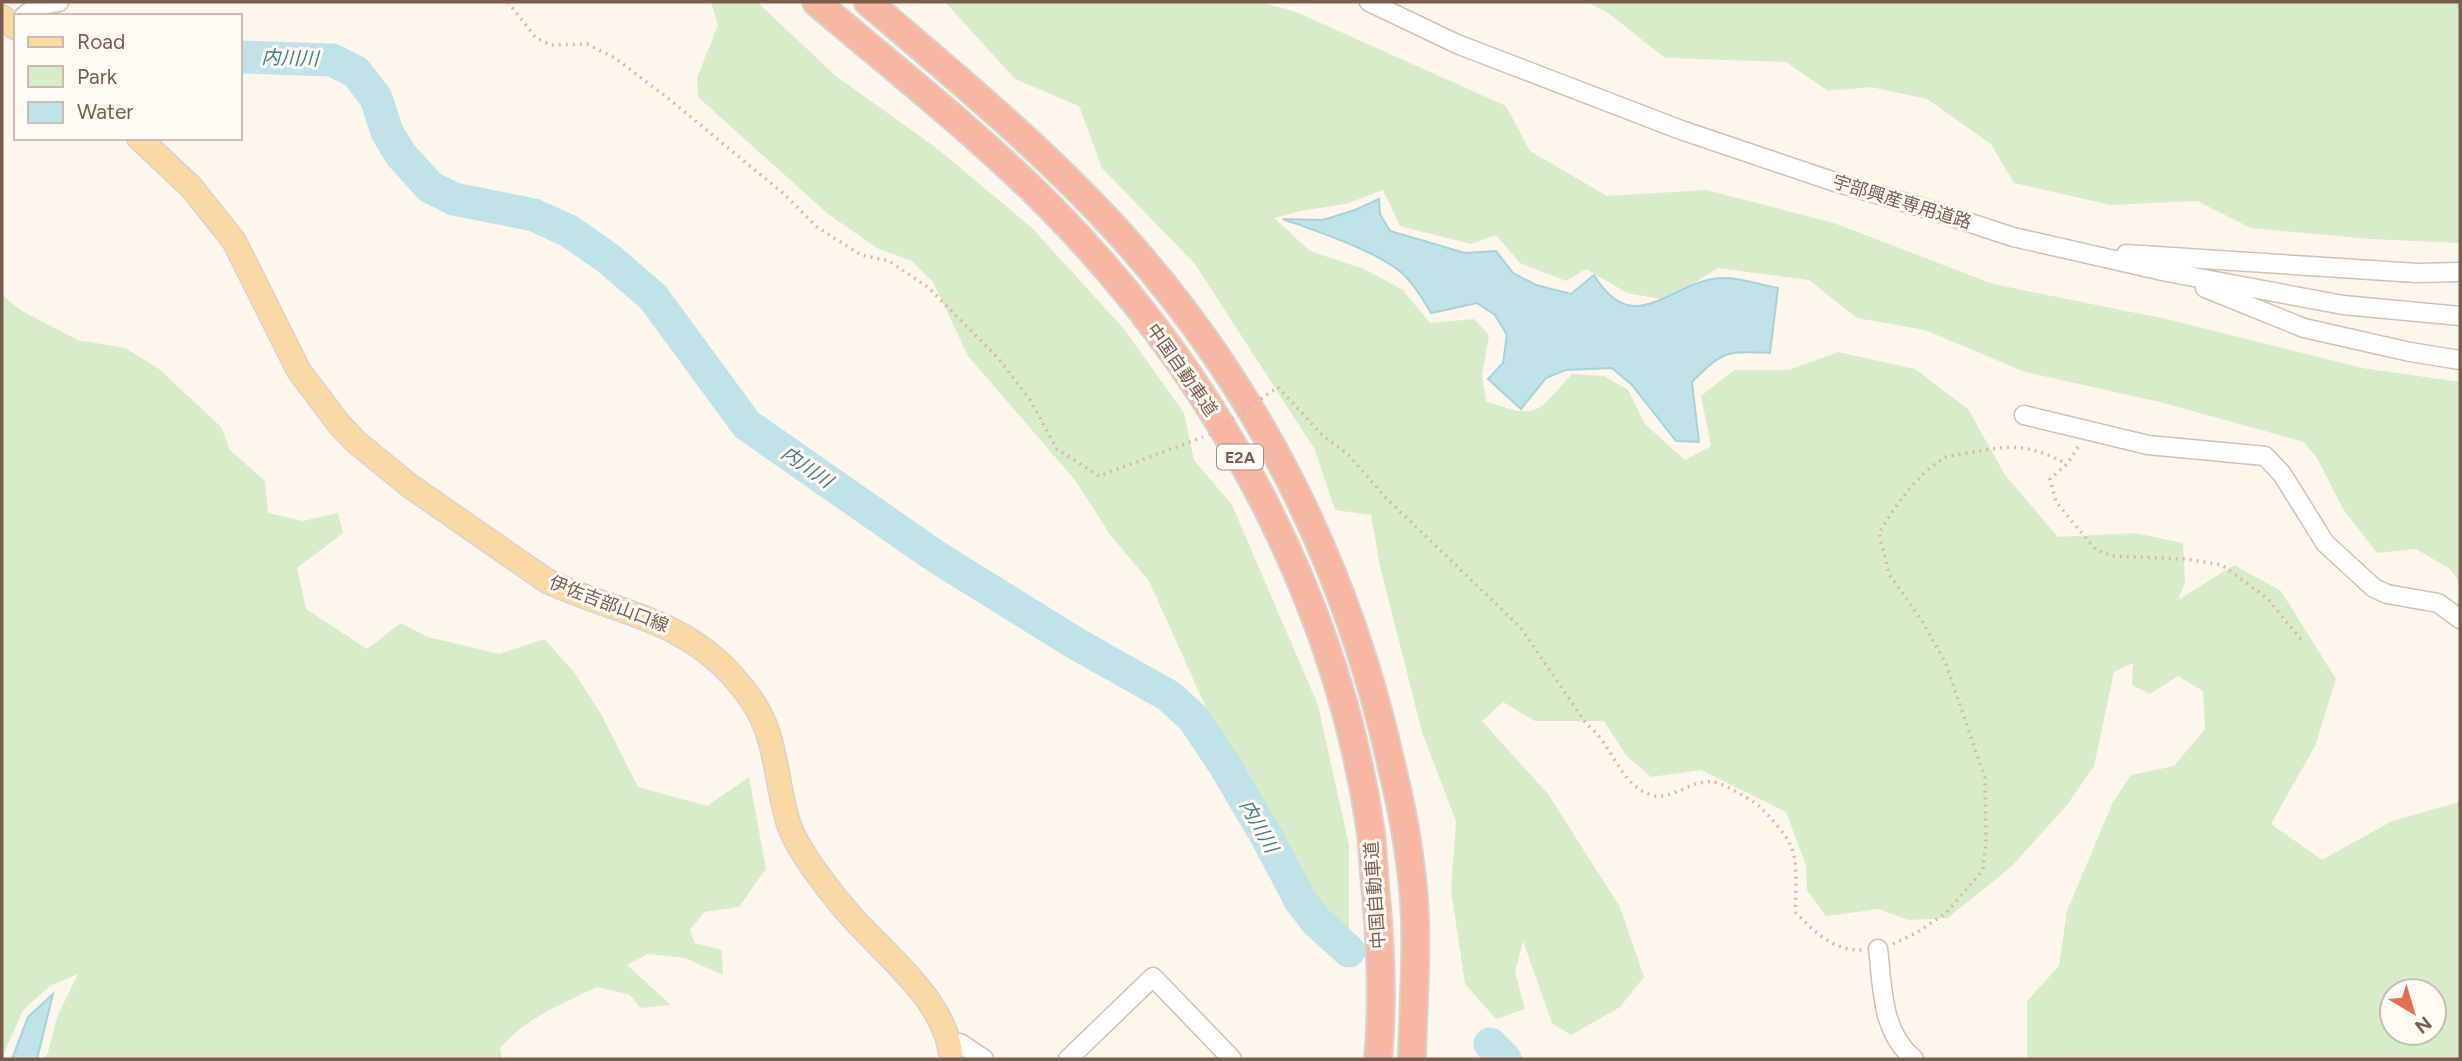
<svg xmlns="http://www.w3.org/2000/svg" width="2462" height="1061" viewBox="0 0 2462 1061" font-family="Figtree,'Noto Sans JP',sans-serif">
<rect width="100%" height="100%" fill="#fdf6ec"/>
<!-- green -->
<path fill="#d8ecc9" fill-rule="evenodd" d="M711,2H757L837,77L939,150L1032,228L1124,329L1184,413L1194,460L1232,505L1318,705L1349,845V932L1326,920L1296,872L1213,723L1149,581L1111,536L1075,480L968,356L933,282L912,261L877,248L828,214L698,97L697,78L718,25Z
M945,2H1260L1296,12L1506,106L1530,151L1607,196L1706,190L1834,223L1993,284L2166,319L2362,368L2460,382V582L2450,569L2416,549L2377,553L2343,509L2317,458L2304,442L2160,402L2025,372L1925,330L1857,318L1809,280L1718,268L1667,300L1627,293L1586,269L1566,281L1520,263L1496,235L1471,244L1400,226L1383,190L1346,204L1300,211L1274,218L1310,251L1364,269L1403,290L1430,323L1474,319L1489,335L1482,376L1486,401C1539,421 1537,412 1572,374L1604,376L1628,390L1645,424L1685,460L1711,446L1701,396L1734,370H1789L1838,352L1915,369L1968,409L2005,475L2058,537L2135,533L2183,543L2185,582L2178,600L2234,565L2281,591L2336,679L2315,746L2271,824L2322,860L2392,821L2460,802V1059H2027V1001L2059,966L2067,911L2113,802L2131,775L2174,766L2205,729L2203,691L2178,676L2150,694L2132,685L2133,663L2114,672L2094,766L2067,805L2012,866L1948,918L1908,920L1879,909L1826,916L1807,890L1806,865L1786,812L1701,770L1651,777L1626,755L1604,721H1535L1503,702L1482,721L1548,794L1620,907L1644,977L1620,1007L1571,1035L1552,1023L1523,941L1515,972L1525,1009L1496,1019L1465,984L1451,890L1456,821L1422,732L1380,566L1371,515L1335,510L1315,450L1195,264L1102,168L1079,106L1015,79ZM2392,991H2434V1033H2392Z
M1587,2H2460V243L2370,239L2251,228L2197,201L2111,205L2014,183L1991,144L1927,99L1871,87L1828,91L1786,62L1665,58L1607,12Z
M2,295L22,311L78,340L125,348L158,368L221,427L230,450L265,481L268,513L303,521L338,513L343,533L297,568L306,609L367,649L401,623L428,637L499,654L544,639L574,672L601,714L638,787L707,806L749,777L766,869L739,907L704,912L690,930L695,943L722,950L723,975L685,958L648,954L627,965L671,1005L640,1008L630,995L597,987C564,1003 524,1019 500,1048L502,1059H46L58,1015L78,974L50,986L23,1010L2,1058Z"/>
<!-- water -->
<path fill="#bfe3e8" stroke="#a5d3da" stroke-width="2" d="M1379,199L1380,214L1390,231L1465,253L1496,251L1513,273L1536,285L1571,294L1594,275C1635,343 1672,278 1724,278C1741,278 1761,285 1778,288L1770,353C1726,351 1724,350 1692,382L1699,442L1676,441L1632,385L1612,368L1565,370L1546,378L1521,409L1488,379L1503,363L1507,335L1495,315L1477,303L1431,313C1423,299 1414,284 1402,273C1375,250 1318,232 1283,219L1323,220L1355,210Z
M53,994L37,1059H12L28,1017Z"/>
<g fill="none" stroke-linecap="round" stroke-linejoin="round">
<!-- river -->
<path stroke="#bfe3e8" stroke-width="33" d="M240,57L332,60L356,72L376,98L387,132L401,155L430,187L454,199L534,215L569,231L609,259L653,297L747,425L935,556L1075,643L1169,696L1193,718L1225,766L1268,839L1300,900L1316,921L1349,951
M1490,1044L1505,1059"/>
<defs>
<path id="minor" d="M1369,2L1457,44L1681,130L1835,182L1934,211L2013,237L2167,272L2343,305L2460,316
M24,16L38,5L59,2
M2126,254L2417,273L2460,272
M2205,288L2304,328L2410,352L2460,360
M2024,415L2148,445L2265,456L2282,474L2325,543L2374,588L2387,594L2438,603L2460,619
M1878,949C1883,989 1881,1032 1914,1059
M950,1045L960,1043L984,1059
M1068,1059L1153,977L1232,1059"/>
<path id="major" d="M2,17L16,28
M139,138L191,187L234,241L299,371L339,424L356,442L410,486L547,581C608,610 671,616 722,665C739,682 756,702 765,725C778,757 778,794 790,828C795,840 803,853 811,865C823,882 836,899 850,915C885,955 949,1003 951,1059"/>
<path id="highway" d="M816,2C895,69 979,135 1052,209C1218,378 1337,598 1371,833C1373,854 1374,875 1376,896C1381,950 1383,1005 1378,1059
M868,2C951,73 1037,144 1112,225C1254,379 1347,563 1392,768C1401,804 1408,841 1412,878C1419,936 1413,1001 1412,1059"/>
</defs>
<!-- minor casing -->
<use href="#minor" stroke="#d1beb0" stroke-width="21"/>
<!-- major casing -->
<use href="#major" stroke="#dad1cd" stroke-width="26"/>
<!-- highway casing -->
<use href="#highway" stroke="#dad1cd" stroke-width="30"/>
<!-- path -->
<path stroke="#d9b8a5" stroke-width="3.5" stroke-dasharray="2 5" stroke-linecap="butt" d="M508,2L536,38L551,45L587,44L615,58L669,99L784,194L817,227L861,255L889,261L929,288L997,357L1029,398L1057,449L1099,476L1203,437
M1278,387L1323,436L1347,453L1385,497L1521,628L1587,725C1612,742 1619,785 1651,795C1672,801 1691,779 1713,782C1721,782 1754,801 1760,807C1768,814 1786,835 1790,844C1800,864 1794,892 1796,913C1815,932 1833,951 1862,950
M2078,447L2067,464L2050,479L2056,502L2096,550L2112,556L2186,559L2222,565L2268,599L2302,641
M1893,944L1916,933L1946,913L1983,870L1986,840L1985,778L1946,664L1922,621L1889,574L1879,533C1896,505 1914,478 1942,459C1948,455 1960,454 1968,453C2011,445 2027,443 2067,464"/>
<!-- minor -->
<use href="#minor" stroke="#fff" stroke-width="18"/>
<!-- major -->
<use href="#major" stroke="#fbd9a5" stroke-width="23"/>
<!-- highway -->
<use href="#highway" stroke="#f7b7a3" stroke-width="26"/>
<!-- path-bridge -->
<path stroke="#d9b8a5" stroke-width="3.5" stroke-dasharray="2 5" stroke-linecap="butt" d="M1209,435L1278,387"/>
</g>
<g text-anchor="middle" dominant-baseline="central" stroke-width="6" stroke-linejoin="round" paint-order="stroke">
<!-- shield labels -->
<rect fill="#fffaf3" stroke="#a28b7f" stroke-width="2" x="1217" y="444.5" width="46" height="25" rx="5"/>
<g font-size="16" font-weight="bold" fill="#7a5c4d">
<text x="1240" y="457">E2A</text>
</g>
<!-- street labels -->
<g font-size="18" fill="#7a5c4d" stroke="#fffaf3">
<text transform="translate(1902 202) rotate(17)">宇部興産専用道路</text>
<text transform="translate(1182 370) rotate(55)">中国自動車道</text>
<text transform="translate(609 604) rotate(21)">伊佐吉部山口線</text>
<text transform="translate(1375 895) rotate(-94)">中国自動車道</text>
</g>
<!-- water labels -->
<g font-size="19" font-style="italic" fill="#437c86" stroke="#fffaf3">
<text transform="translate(290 58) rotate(2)">内川川</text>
<text transform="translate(807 467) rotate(35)">内川川</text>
<text transform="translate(1259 826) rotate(61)">内川川</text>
</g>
</g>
<!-- border -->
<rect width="2462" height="1061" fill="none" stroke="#7a5c4d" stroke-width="7"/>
<!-- legend -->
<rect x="14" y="14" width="228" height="126" fill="#fffaf3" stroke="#cabbb1" stroke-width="2"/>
<rect x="28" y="37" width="35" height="10" fill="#fbd9a5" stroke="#cabbb1" stroke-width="2"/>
<text x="77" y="49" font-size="21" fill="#7a5c4d">Road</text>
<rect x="28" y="66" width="35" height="21" fill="#d8ecc9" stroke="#cabbb1" stroke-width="2"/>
<text x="77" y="84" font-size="21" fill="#7a5c4d">Park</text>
<rect x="28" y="102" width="35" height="21" fill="#bfe3e8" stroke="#cabbb1" stroke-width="2"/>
<text x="77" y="119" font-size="21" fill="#7a5c4d">Water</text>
<!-- north arrow -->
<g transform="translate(2413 1012) rotate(142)"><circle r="33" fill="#fffaf3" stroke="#cabbb1" stroke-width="2"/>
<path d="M0-5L12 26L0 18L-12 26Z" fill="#e76f51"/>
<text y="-10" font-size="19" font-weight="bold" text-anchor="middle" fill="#7a5c4d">N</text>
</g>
</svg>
